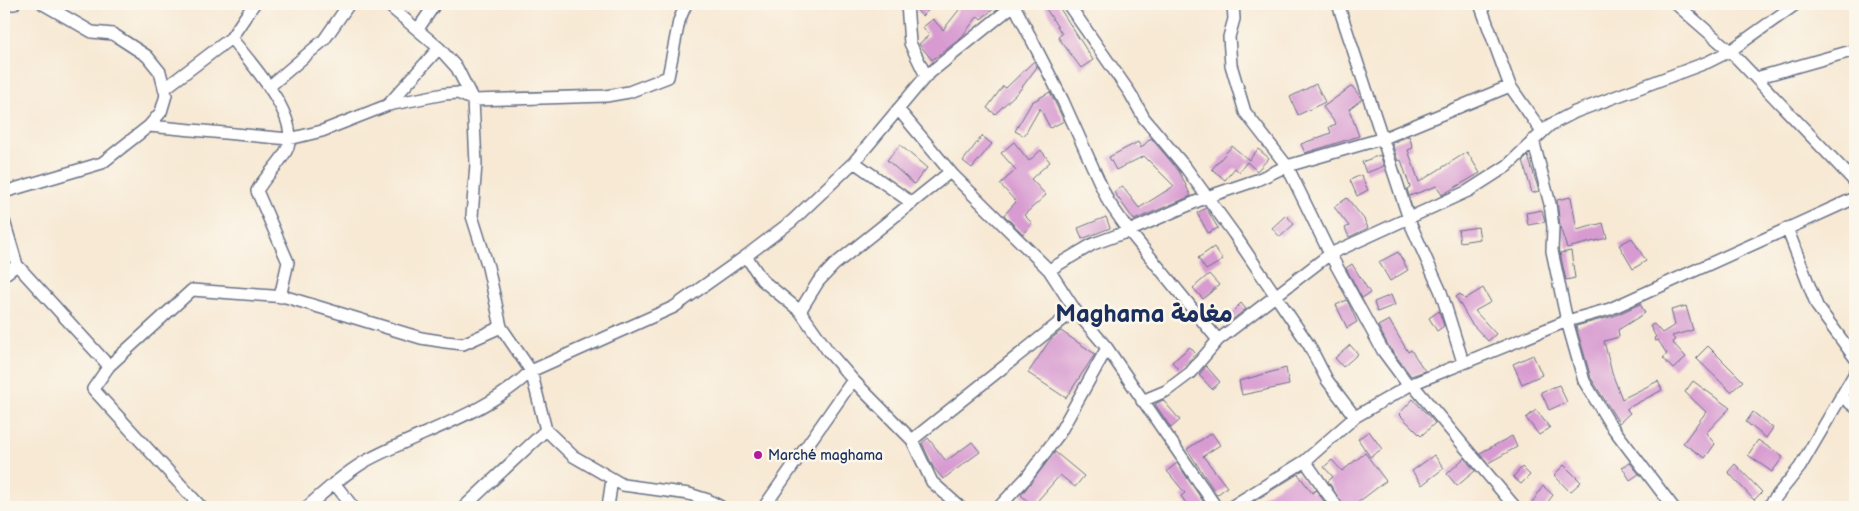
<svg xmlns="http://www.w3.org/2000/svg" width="1859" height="511" viewBox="0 0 1859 511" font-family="'Balsamiq Sans','Playpen Sans Arabic',sans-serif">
<rect width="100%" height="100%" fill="#fbf7ec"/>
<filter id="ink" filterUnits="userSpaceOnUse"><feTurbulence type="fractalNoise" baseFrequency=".02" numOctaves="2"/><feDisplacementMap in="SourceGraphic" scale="10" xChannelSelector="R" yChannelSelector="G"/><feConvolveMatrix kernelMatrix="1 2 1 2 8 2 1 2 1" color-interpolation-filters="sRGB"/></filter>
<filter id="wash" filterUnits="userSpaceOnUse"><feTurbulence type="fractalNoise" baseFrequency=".0096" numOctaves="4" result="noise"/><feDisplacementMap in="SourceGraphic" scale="20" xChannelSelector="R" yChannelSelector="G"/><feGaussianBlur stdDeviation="1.12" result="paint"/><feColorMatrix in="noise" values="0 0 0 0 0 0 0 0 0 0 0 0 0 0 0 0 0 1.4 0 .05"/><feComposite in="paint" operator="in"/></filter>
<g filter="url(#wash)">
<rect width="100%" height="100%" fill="#f7e9d4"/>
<g id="blocks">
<!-- building -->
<path fill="#d89bd1" d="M914,4H935L922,16L915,8Z
M953,4H1000L981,19L978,16L960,39L932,60L919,44L929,35L923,27L933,19L943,30L959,10Z
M1043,4H1057L1093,60L1081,68L1058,37L1062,34Z
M1034,61L1037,67L1020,90L995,114L987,108L1003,86L1006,88Z
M1316,84L1325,102L1298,115L1290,97Z
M1352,86L1362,99L1349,109L1359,136L1305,153L1301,144L1331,133L1329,127L1336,124L1323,107Z
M1050,92L1064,121L1050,128L1040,108L1024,136L1015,131L1032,102Z
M982,136L992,144L972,168L963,161Z
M1409,136L1413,148L1408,150L1419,182L1467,152L1480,173L1442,195L1437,186L1409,196L1407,189L1410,187L1401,160L1398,161L1392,143Z
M1151,138L1179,171L1191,196L1134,220L1114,192L1122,186L1139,208L1174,186L1144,156L1116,170L1109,157L1138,142L1141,148Z
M1014,142L1029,161L1041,150L1050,162L1031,179L1046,195L1024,215L1032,223L1023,234L1004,215L1016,202L1000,184L1016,170L1001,153Z
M900,145L927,168L914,184L887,160Z
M1232,146L1249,160L1258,149L1269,158L1257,171L1247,162L1239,172L1235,168L1225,180L1212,169Z
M1380,155L1384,166L1366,173L1362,162Z
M1528,156L1539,191L1532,193L1523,161Z
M1361,175L1368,190L1357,196L1350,180Z
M1571,197L1577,230L1603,223L1607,238L1567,248L1560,227L1557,200Z
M1347,198L1364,219L1368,228L1349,237L1345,228L1349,226L1334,207Z
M1206,208L1218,228L1208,233L1197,213Z
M1542,210L1545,222L1528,225L1526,213Z
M1286,215L1294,224L1280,237L1272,228Z
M1106,217L1110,228L1082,239L1078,228Z
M1478,227L1480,239L1460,242L1458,230Z
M1632,238L1646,261L1633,269L1619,245Z
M1214,247L1223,260L1206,270L1198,258Z
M1571,251L1575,278L1566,280L1560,253Z
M1398,252L1408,270L1390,281L1379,262Z
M1352,264L1370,293L1362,298L1346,268Z
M1209,274L1219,285L1203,299L1193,288Z
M1483,288L1491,302L1475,311L1496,334L1488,341L1471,323L1456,297L1460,294L1465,299Z
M1391,295L1395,305L1377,312L1374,302Z
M1347,300L1357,322L1347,328L1336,305Z
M1241,303L1246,309L1229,322L1226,318Z
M1640,304L1645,313L1618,330L1619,337L1604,341L1612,373L1622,399L1658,381L1662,390L1626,409L1630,413L1619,423L1591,378L1576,326L1614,316Z
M1686,306L1693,330L1672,336L1675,340L1672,342L1686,357L1673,369L1663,358L1667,354L1658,340L1655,341L1654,338L1656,337L1650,326L1654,324L1662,333L1675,325L1671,310Z
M1439,311L1444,326L1437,331L1429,318Z
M1389,320L1408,352L1411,350L1425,371L1411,376L1389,347L1378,326Z
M1061,331L1095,354L1066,398L1028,373L1050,340Z
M1350,345L1358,354L1343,367L1335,358Z
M1708,346L1743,381L1731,392L1696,358Z
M1190,347L1196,354L1179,370L1172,362Z
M1533,355L1542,375L1522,384L1513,364Z
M1206,366L1220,382L1212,389L1199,375Z
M1286,368L1289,385L1242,395L1239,381Z
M1693,381L1730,408L1706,433L1715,444L1705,458L1683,443L1706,412L1685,392Z
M1559,385L1567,402L1549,410L1541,392Z
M1413,399L1435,423L1421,436L1399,414Z
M1163,400L1180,420L1171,428L1155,404Z
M1536,410L1550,428L1539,435L1526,418Z
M1753,412L1773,428L1766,438L1746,422Z
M1369,431L1382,449L1370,457L1358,439Z
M1212,433L1220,445L1203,456L1227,487L1217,495L1187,449Z
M1512,436L1517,447L1488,463L1480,453Z
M928,438L946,461L972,442L980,452L943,479L933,467L922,443Z
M1758,440L1783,457L1772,472L1748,455Z
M1055,452L1084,476L1075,487L1060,475L1033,506L1021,495Z
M1365,453L1386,481L1352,507H1344L1328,481L1333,477L1324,467L1332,460L1342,471Z
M1434,455L1444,468L1422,485L1412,471Z
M1464,458L1475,471L1457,486L1447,474Z
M1177,463L1205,504L1201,507H1189L1181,496L1185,493L1167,471Z
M1630,463L1639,474L1630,480L1622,467Z
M1735,464L1762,492L1754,500L1728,472Z
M1564,465L1581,482L1570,492L1554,475Z
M1522,467L1530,475L1521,484L1513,477Z
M1298,474L1312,493L1316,490L1328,507H1245Z
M1543,486L1553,495L1544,507H1529Z"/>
</g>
</g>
<g filter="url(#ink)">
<use href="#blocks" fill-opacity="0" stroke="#687087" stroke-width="1"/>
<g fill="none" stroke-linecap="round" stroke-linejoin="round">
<defs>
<path id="minor" d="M4,4H14
M387,4L439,48L457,68L473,100L476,164L472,216L488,267L501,327L531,371L546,430L573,456L623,485L689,494L708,500L721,507
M907,4L910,43L926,76
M1068,4L1130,93L1144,118L1186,168L1234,234L1309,345L1327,380L1355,417
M1233,4L1234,19L1229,37L1231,65L1245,112L1287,166L1330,254L1383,351L1409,386
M1338,4L1411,225L1441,292L1463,362
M1480,4L1510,86L1542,132
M1676,4L1730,51L1855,182
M1014,5L1063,101L1108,201L1129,231L1218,340
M418,29L435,4
M231,38C249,61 300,116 288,147C281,164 266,174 257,191L288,262L280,297
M1756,78L1855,50
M270,86L324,40L349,4
M164,89L231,38L254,4
M388,105L439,48
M898,109L953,175L1049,270L1075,310L1107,348L1216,507
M149,126L289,139L322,131L388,105L444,94L458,93L473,100L606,96L629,92L668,77L679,21L686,4
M1533,140L1550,204L1553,227L1552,251L1567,321L1584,381L1610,424L1673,507
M854,162L912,203
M4,192L102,163L149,126L161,112L166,95L160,72L147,56L113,34L92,32L43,4
M4,221L17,265L109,366
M1787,228L1817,306L1855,358
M746,256L762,280L800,311L828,351L853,380L912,440L932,482L960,507
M1049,270L1093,244L1129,231L1207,197L1257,180L1287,166L1384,138L1510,86
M4,275L17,265
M800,311L818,282L834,265L950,172
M1412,384L1515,507
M1841,396L1855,407
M1142,401L1166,391L1190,373L1218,340L1330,254L1468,191L1507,166L1550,125L1575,112L1708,62L1730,51L1796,4
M912,440L1075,310
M1305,461L1337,507
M334,483L353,507
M201,507L93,389L109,366L192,290L286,297L421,338L446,342L463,344L501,327
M307,507C325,491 343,475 364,462C420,431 484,416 531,371L674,307L746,256L792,221L854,162L926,76L1015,4
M464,507L546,430
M608,507L612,479
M764,507L853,380
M999,507L1027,477L1059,434L1107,348
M1231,507L1305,461L1355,417L1412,384L1567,321L1610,309L1855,198
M1768,507L1800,467L1855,373"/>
</defs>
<!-- minor casing -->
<use href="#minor" stroke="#687087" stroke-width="14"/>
<!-- minor -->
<use href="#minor" stroke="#fff" stroke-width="11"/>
</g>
</g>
<!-- markers -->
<circle fill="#b5179e" stroke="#fbf7ec" stroke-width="2" cx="758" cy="455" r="5"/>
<g text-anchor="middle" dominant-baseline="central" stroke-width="5" stroke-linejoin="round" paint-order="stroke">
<!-- poi labels -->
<g font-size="14" fill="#1b2f5e" stroke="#fbf7ec" text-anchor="start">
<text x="768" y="455">Marché maghama</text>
</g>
<!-- town labels -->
<g font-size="24" font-weight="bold" fill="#1b2f5e" stroke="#fbf7ec">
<text x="1144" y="314">Maghama مغامة</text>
</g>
</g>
<!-- margin -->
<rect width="1859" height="511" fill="none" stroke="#fbf7ec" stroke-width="20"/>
</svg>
